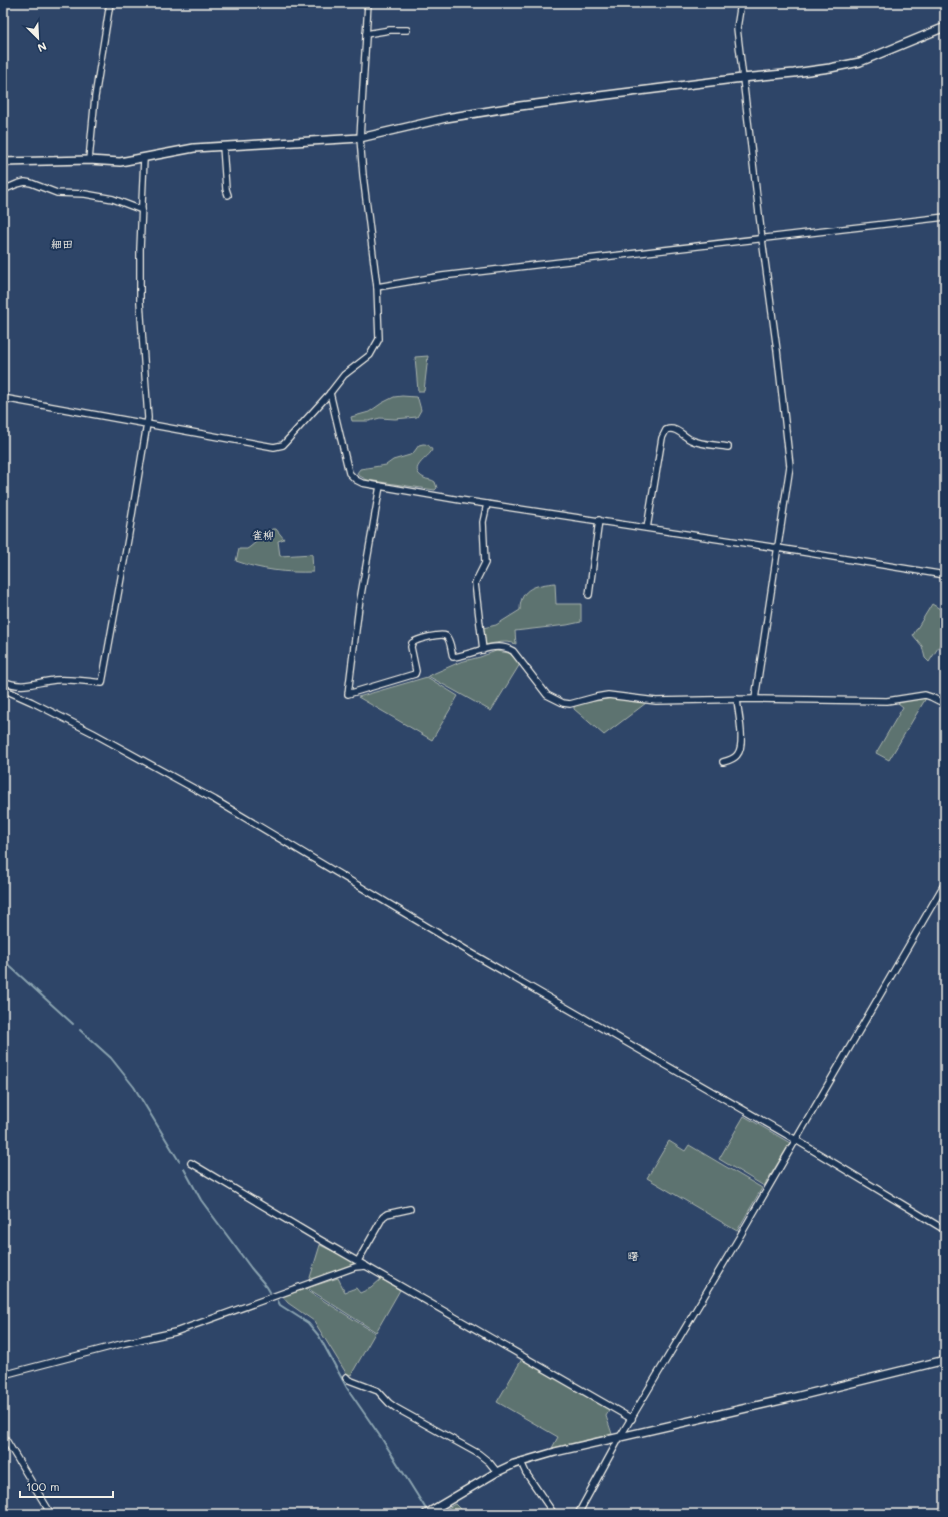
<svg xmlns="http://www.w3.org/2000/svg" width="948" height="1517" font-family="Mali,'Klee One',sans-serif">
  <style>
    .green { fill: #5d736f; stroke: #a8b2ac }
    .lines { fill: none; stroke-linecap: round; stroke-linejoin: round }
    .stream { stroke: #89a2af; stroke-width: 2 }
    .minor-casing { stroke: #f4f1e8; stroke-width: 8 }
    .tertiary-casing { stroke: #f4f1e8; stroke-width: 10 }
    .minor { stroke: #1d3557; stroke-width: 5.5 }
    .tertiary { stroke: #1d3557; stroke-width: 7 }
    .labels { text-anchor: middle; stroke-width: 4; stroke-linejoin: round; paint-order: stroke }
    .neighbourhood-label { font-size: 11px; font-weight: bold; fill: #f4f1e8; stroke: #1d3557 }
  </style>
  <rect width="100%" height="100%" fill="#2e4568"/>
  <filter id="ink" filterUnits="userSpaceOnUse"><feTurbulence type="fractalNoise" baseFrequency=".025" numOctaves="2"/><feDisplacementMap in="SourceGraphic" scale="8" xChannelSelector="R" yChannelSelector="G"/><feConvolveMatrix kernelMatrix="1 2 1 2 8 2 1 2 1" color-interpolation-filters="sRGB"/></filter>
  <g filter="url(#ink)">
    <g class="green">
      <path d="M428 356 424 391H418L415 357Z"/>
      <path d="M402 396 416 397 418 399 421 410 417 417 395 419 380 418 369 421H352L351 417 369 412 382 403 394 397Z"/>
      <path d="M423 444C428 444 430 446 432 450 429 458 406 468 424 478 427 480 432 479 435 482L437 488 435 490 367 480 358 475 357 473 360 469 386 465 393 460 410 455 414 452 419 445Z"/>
      <path d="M272 529H276L284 539 278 541 280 556 312 554 313 572C287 573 261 570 236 561L239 549H247L250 547Z"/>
      <path d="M555 583 556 604H581V622L567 625 515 631 516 644C505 640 496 643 485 645L483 628 496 625 520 610C520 587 537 585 555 583Z"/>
      <path d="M932 604 945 612V637L929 662 925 658 922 646 913 635Z"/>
      <path d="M496 651 509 653 520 664 491 711 428 676 460 662 480 657Z"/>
      <path d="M427 677 458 696 432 740 358 697Z"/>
      <path d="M613 698 646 703 604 735 574 709V707L578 704Z"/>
      <path d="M919 698H926L889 760 876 753 903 707 898 703Z"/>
      <path d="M744 1116 790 1143 764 1186 719 1159Z"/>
      <path d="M669 1141 685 1151 689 1145 762 1188 737 1231 647 1178Z"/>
      <path d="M320 1245 353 1261 354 1264 352 1266 309 1281Z"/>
      <path d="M338 1278 345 1292 356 1288 360 1293 371 1288 381 1279 400 1290 376 1332 307 1288Z"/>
      <path d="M305 1289 375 1333 351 1375 346 1373 343 1368 314 1321 288 1303 282 1296Z"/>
      <path d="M522 1359 610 1409 606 1416 612 1434 552 1448 558 1437 497 1402Z"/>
      <path d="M455 1504 460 1509 468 1514H437Z"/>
    </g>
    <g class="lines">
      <g class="stream">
        <path d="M3 960 73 1024"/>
        <path d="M80 1030 111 1058 134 1087 179 1161"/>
        <path d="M184 1169 201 1200 251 1268 267 1287 270 1292"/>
        <path d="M278 1301 280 1305 308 1323 319 1336 347 1388 382 1439 426 1509"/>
      </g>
      <defs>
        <g id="minor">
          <path d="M741 3 737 28 762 239 777 350 790 466 755 699"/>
          <path d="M366 34 390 30H407"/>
          <path d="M223 146 226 189 228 195"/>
          <path d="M89 160 95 97 110 3"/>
          <path d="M3 190 17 184 25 182 31 183 57 193 85 194 113 199 142 210"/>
          <path d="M377 287 442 276 945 217"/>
          <path d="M330 393 349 473 356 480 362 483 460 500 778 548 945 575"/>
          <path d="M3 398 274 447 283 445 330 393 344 375 370 355 379 339 377 287 363 175 360 138 368 3"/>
          <path d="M380 486 359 606 348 694 415 674 416 671 411 647 412 643C417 639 441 633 446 636 451 640 451 652 453 657 473 655 495 640 513 651L547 695 563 703 570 704 596 697 608 695 656 701 755 699 887 701 925 695 931 697 945 704"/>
          <path d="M647 528 662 438 666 430C676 426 683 436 691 440 702 445 717 445 728 447"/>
          <path d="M589 595 599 520"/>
          <path d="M483 650 475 583 485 563 483 522 487 504"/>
          <path d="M3 681C23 690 35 682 55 680 70 679 86 681 102 683L128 539 148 418 140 302V249L144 158"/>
          <path d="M3 689 32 702 93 733 215 800 473 954 796 1140 945 1230"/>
          <path d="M723 762C727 761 734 759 737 755 746 745 738 713 737 699"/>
          <path d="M191 1163 317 1238 632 1419"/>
          <path d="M358 1261 383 1217 387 1214 410 1209"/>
          <path d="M3 1375 125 1343 175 1332 355 1267 366 1266"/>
          <path d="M346 1377 349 1380 378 1391 389 1403 396 1408 479 1454 489 1462 497 1472"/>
          <path d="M3 1435 51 1514"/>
          <path d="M521 1462 526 1473 554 1514"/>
          <path d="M578 1514 620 1437 740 1236 945 883"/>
        </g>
        <g id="tertiary">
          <path d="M3 162 89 160 120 162 194 148 360 138 446 118 520 106 742 78 794 73 830 68 860 62 945 27"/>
          <path d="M426 1514 497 1472 514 1464 555 1452 799 1396 945 1360"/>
        </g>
      </defs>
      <use href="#minor" class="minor-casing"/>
      <use href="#tertiary" class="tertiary-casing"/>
      <use href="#minor" class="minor"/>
      <use href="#tertiary" class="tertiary"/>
    </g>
  </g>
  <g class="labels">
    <g class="neighbourhood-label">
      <text x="62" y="248">細田</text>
      <text x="263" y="539">雀柳</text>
      <text x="633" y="1260">曙</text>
    </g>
  </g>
  <rect width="948" height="1517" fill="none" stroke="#1d3557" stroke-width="16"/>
  <rect x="8" y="8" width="932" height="1501" fill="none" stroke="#f4f1e8" stroke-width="1.5" filter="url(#ink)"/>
  <g transform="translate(38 38) rotate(156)" stroke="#1d3557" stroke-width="3" paint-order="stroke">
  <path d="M0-3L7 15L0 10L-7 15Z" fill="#f4f1e8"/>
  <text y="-6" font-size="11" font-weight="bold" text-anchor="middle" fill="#f4f1e8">N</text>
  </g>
  <path d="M20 1491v6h93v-6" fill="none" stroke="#f4f1e8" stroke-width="2"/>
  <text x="26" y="1491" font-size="12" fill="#f4f1e8" stroke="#1d3557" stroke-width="3" paint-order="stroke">100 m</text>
</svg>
